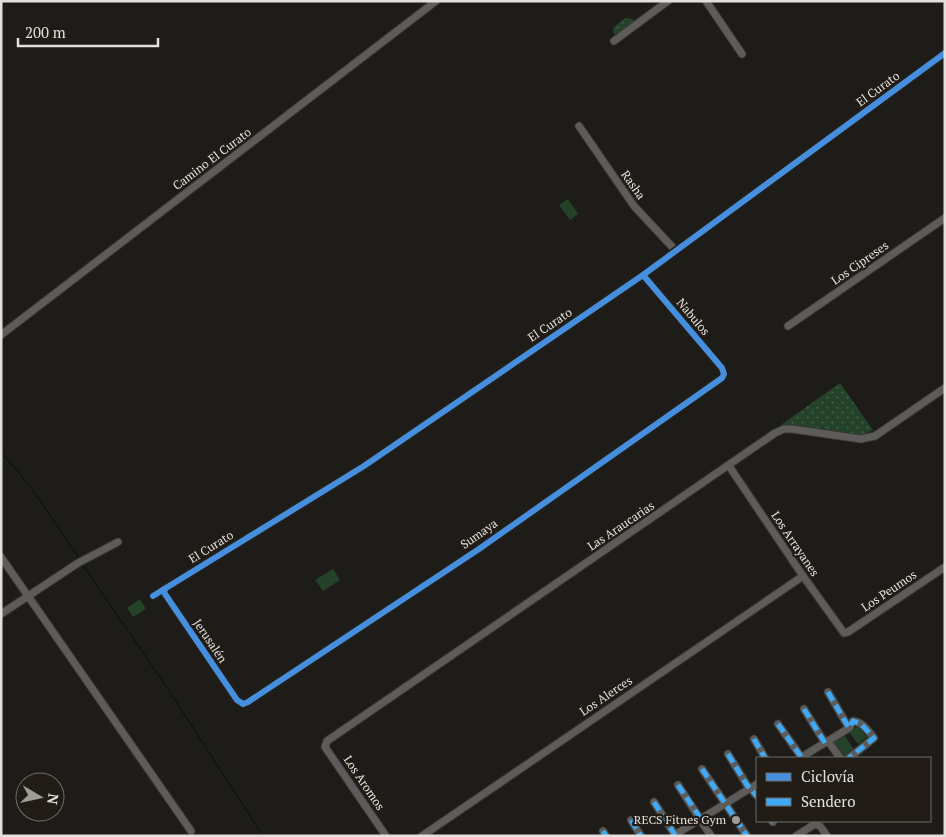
<svg xmlns="http://www.w3.org/2000/svg" width="946" height="837" font-family="'PT Serif',serif">
  <style>
    .grass { fill: url(#grass-dots) }
    .park { fill: url(#park-tufts) }
    .garden { fill: #234229 }
    .lines { fill: none; stroke-linecap: round; stroke-linejoin: round }
    .stream { stroke: #030e1f; stroke-width: 1 }
    .minor-casing { stroke: #383533; stroke-width: 9 }
    .minor { stroke: #5e5c5a; stroke-width: 7 }
    .quiet { stroke: #3fa9f5; stroke-width: 5; stroke-dasharray: 10 5; stroke-linecap: butt }
    .cycleway-casing { stroke: #211c16; stroke-width: 9 }
    .cycleway { stroke: #468fdf; stroke-width: 6 }
    .poi-dot { fill: #9e9b98; stroke: #211c16; stroke-width: 2 }
    .labels { text-anchor: middle; stroke-width: 4.5; stroke-linejoin: round; paint-order: stroke }
    .street-label { font-size: 12px; fill: #e3e0dc; stroke: #211c16 }
    .poi-label { font-size: 12px; fill: #e3e0dc; stroke: #211c16; text-anchor: end }
  </style>
  <defs>
    <pattern id="grass-dots" width="8" height="8" patternUnits="userSpaceOnUse" patternTransform="scale(1.25)"><rect width="8" height="8" fill="#234229"/><path d="M2 2h.1M6 6h.1" fill="none" stroke="#435d47" stroke-width="1.8" stroke-linecap="round"/></pattern>
    <pattern id="park-tufts" width="24" height="20" patternUnits="userSpaceOnUse" patternTransform="scale(1.25)"><rect width="24" height="20" fill="#234229"/><path d="M3 7l-1-3M5 7V3M7 7l1-3M15 17l-1-3M17 17v-4M19 17l1-3" fill="none" stroke="#435d47"/></pattern>
  </defs>
  <rect width="100%" height="100%" fill="#1e1c19"/>
  <g class="grass">
    <path d="M625 18 632 19 635 22 616 36 613 32 614 27Z"/>
    <path d="M840 383 873 430 863 435 781 425Z"/>
  </g>
  <path class="park" d="M843 733 856 753 847 758H842L831 741Z"/>
  <g class="garden">
    <path d="M568 199 578 214 570 220 559 205Z"/>
    <path d="M333 569 340 580 323 591 315 580Z"/>
    <path d="M140 599 146 609 133 617 127 608Z"/>
    <path d="M858 725 867 737 858 744 849 732Z"/>
  </g>
  <g class="lines">
    <g class="stream">
      <path d="M1 452 32 489 79 558"/>
      <path d="M82 564 168 689 263 836"/>
    </g>
    <defs>
      <g id="minor">
        <path d="M706 1 742 54"/>
        <path d="M614 41 668 1"/>
        <path d="M579 126 634 206 676 251"/>
        <path d="M788 326 945 218"/>
        <path d="M1 335 436 1"/>
        <path d="M729 466 803 576 844 633 848 632 945 567"/>
        <path d="M1 557 191 831"/>
        <path d="M164 589 165 594 237 700 243 704 248 702 479 549 722 378 724 374 722 368 643 275"/>
        <path d="M153 596 364 466 643 275 945 53"/>
        <path d="M1 614 78 563 118 542"/>
        <path d="M828 692 849 728"/>
        <path d="M804 709 825 743"/>
        <path d="M778 724 802 758"/>
        <path d="M754 739 765 758"/>
        <path d="M828 741 840 758"/>
        <path d="M728 754 747 785 757 796"/>
        <path d="M800 758 849 728 853 721C863 722 868 731 874 738L849 758"/>
        <path d="M702 769 747 836"/>
        <path d="M678 785 711 836"/>
        <path d="M654 802 675 835"/>
        <path d="M631 820 641 836"/>
        <path d="M772 821 773 822"/>
        <path d="M603 831 606 836"/>
        <path d="M386 836 325 747 327 741 775 433 784 429H792L861 439 875 436 945 388"/>
        <path d="M422 836 803 576"/>
        <path d="M673 836 757 784"/>
        <path d="M796 836 815 824 820 826 827 836"/>
      </g>
    </defs>
    <use href="#minor" class="minor-casing"/>
    <use href="#minor" class="minor"/>
    <g class="quiet">
      <path d="M828 692 849 728 853 721 861 724 874 738 849 758"/>
      <path d="M804 709 825 743"/>
      <path d="M778 724 802 758"/>
      <path d="M754 739 765 758"/>
      <path d="M728 754 747 785 757 796"/>
      <path d="M702 769 747 836"/>
      <path d="M678 785 701 819"/>
      <path d="M654 802 675 835"/>
      <path d="M631 820 641 836"/>
      <path d="M772 821 773 822"/>
      <path d="M603 831 606 836"/>
    </g>
    <defs>
      <g id="cycleway">
        <path d="M164 589 165 594 237 700 243 704 248 702 479 549 722 378 724 374 722 368 643 275"/>
        <path d="M153 596 364 466 643 275 945 53"/>
      </g>
    </defs>
    <use href="#cycleway" class="cycleway-casing"/>
    <use href="#cycleway" class="cycleway"/>
  </g>
  <circle class="poi-dot" cx="736" cy="820" r="5"/>
  <g class="labels">
    <g class="street-label">
      <text transform="translate(878 89) rotate(-36)" y="4">El Curato</text>
      <text transform="translate(212 159) rotate(-37)" y="4">Camino El Curato</text>
      <text transform="translate(633 185) rotate(55)" y="4">Rasha</text>
      <text transform="translate(860 263) rotate(-35)" y="4">Los Cipreses</text>
      <text transform="translate(693 317) rotate(50)" y="4">Nabulos</text>
      <text transform="translate(550 325) rotate(-34)" y="4">El Curato</text>
      <text transform="translate(621 526) rotate(-34)" y="4">Las Araucarias</text>
      <text transform="translate(479 534) rotate(-35)" y="4">Sumaya</text>
      <text transform="translate(795 544) rotate(56)" y="4">Los Arrayanes</text>
      <text transform="translate(211 547) rotate(-32)" y="4">El Curato</text>
      <text transform="translate(889 591) rotate(-34)" y="4">Los Peumos</text>
      <text transform="translate(210 641) rotate(56)" y="4">Jerusalén</text>
      <text transform="translate(606 696) rotate(-34)" y="4">Los Alerces</text>
      <text transform="translate(364 783) rotate(56)" y="4">Los Aromos</text>
    </g>
    <g class="poi-label">
      <text x="726" y="824">RECS Fitnes Gym</text>
    </g>
  </g>
  <rect width="946" height="837" fill="none" stroke="#e3e0dc" stroke-width="5"/>
  <rect x="756" y="757" width="175" height="65" fill="#211c16" stroke="#6f6a65"/>
  <rect x="766" y="773" width="25" height="8" fill="#468fdf" stroke="#6f6a65"/>
  <text x="801" y="782" font-size="15" fill="#e3e0dc">Ciclovía</text>
  <rect x="766" y="798" width="25" height="8" fill="#3fa9f5" stroke="#6f6a65"/>
  <text x="801" y="807" font-size="15" fill="#e3e0dc">Sendero</text>
  <g transform="translate(40 797) rotate(99)"><circle r="24" fill="#211c16" stroke="#6f6a65"/>
  <path d="M0-4L9 19L0 12L-9 19Z" fill="#9e9b98"/>
  <text y="-8" font-size="14" font-weight="bold" text-anchor="middle" fill="#e3e0dc">N</text>
  </g>
  <path d="M18 38v8h140v-8" fill="none" stroke="#e3e0dc" stroke-width="2.5"/>
  <text x="25" y="38" font-size="15" fill="#e3e0dc" stroke="#211c16" stroke-width="4" paint-order="stroke">200 m</text>
</svg>
